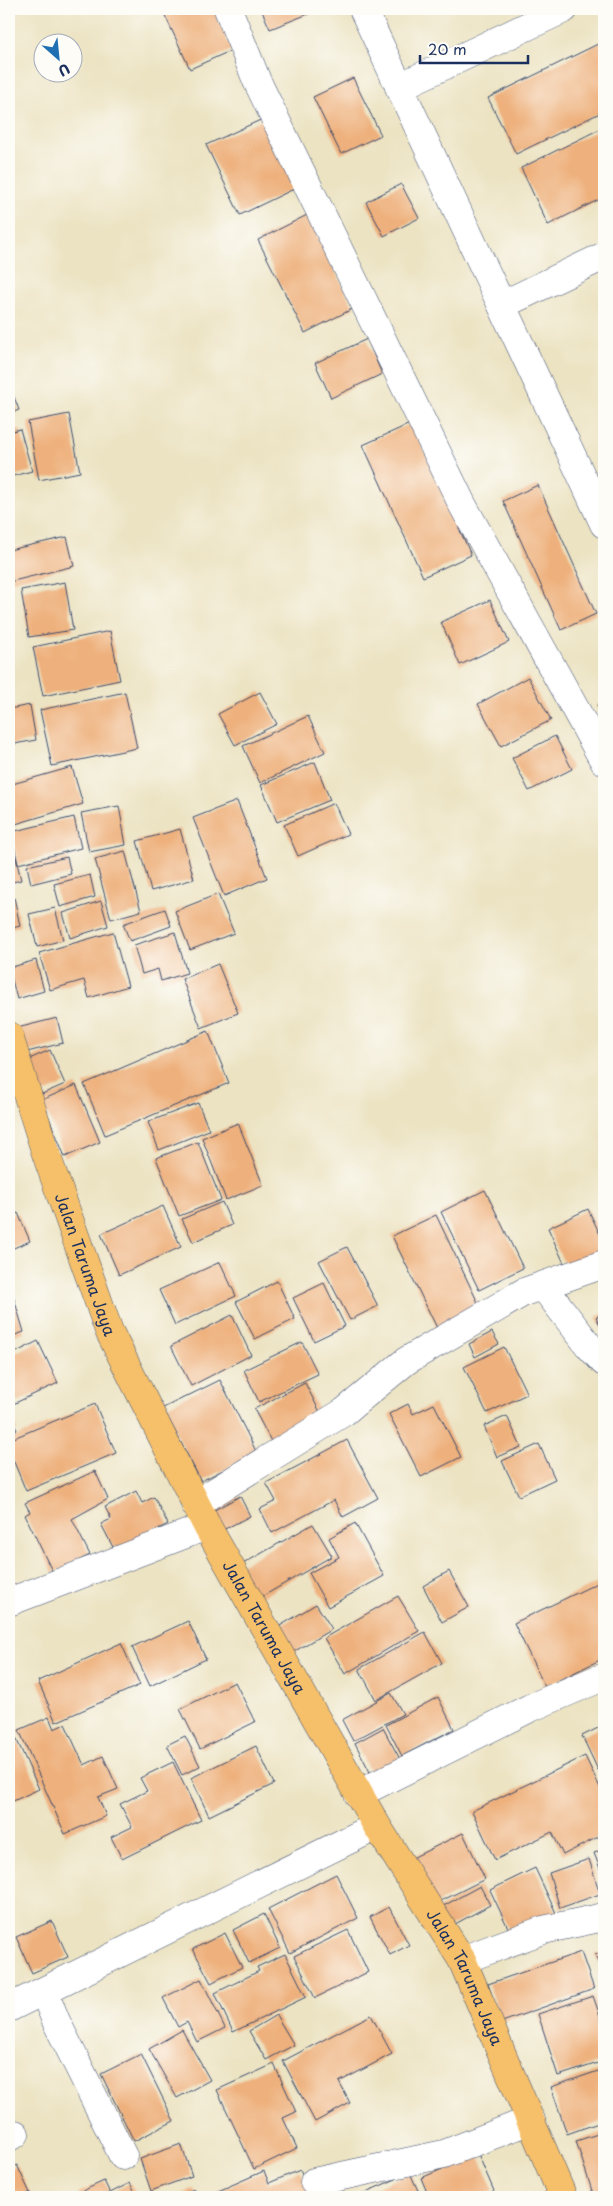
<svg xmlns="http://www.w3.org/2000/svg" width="613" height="2206" font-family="'Playpen Sans',sans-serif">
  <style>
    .building { fill: #eeb07c }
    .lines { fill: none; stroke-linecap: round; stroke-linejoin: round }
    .minor-casing { stroke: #3a4a6d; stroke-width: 29 }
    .major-casing { stroke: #3a4a6d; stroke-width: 29 }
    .minor { stroke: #fff; stroke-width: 28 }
    .major { stroke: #f6c06b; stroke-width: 28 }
    .labels { text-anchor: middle; stroke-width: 5; stroke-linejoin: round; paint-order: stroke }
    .street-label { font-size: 16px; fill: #1b2f5e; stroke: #fdfcf7 }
  </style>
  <rect width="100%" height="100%" fill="#fdfcf7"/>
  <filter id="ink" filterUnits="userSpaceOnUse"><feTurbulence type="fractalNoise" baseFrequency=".02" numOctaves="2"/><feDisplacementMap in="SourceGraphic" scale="10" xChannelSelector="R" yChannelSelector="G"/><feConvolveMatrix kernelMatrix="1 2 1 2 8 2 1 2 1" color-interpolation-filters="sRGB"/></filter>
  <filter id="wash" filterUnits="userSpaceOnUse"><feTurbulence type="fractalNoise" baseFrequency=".0096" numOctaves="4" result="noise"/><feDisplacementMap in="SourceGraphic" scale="20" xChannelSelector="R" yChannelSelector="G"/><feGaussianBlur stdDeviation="1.12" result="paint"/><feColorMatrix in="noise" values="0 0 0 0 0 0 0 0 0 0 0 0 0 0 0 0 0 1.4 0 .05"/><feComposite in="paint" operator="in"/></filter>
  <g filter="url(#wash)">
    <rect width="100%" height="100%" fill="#ece3c2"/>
    <g id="blocks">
      <g class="building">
        <path d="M162 9H213L232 50 190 69Z"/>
        <path d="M261 9H315L316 11 270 29Z"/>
        <path d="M604 41V111L516 154 488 98Z"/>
        <path d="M353 78 381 135 341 154 313 97Z"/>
        <path d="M267 117 300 186 240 215 206 145Z"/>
        <path d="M604 127V197L548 225 521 168Z"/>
        <path d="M401 184 419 218 384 236 366 202Z"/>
        <path d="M307 215 354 308 305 333 258 240Z"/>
        <path d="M367 339 382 374 331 398 315 363Z"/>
        <path d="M9 384 19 410 9 414Z"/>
        <path d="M69 414 80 472 39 480 28 422Z"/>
        <path d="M412 423 471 555 423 577 363 445Z"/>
        <path d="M20 429 32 471 9 477V432Z"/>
        <path d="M538 485 596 614 561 630 503 501Z"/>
        <path d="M67 537 74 566 9 582V550Z"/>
        <path d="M65 582 73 630 29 637 21 590Z"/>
        <path d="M490 600 509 642 460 665 441 622Z"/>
        <path d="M110 631 120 680 43 696 33 647Z"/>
        <path d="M528 677 551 720 501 746 478 704Z"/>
        <path d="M125 692 137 748 52 766 40 710Z"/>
        <path d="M260 692 277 724 235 745 218 714Z"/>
        <path d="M604 702V721L597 705Z"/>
        <path d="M30 705 36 740 9 745V709Z"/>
        <path d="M308 716 325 752 260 783 243 746Z"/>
        <path d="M555 736 572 769 529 791 512 758Z"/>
        <path d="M315 762 330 800 277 822 261 785Z"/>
        <path d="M72 767 83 804 9 826V785Z"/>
        <path d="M237 801 267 878 224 896 193 818Z"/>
        <path d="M334 803 348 834 298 856 284 825Z"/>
        <path d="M119 806 126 845 89 852 81 813Z"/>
        <path d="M74 817 81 848 18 864 11 832Z"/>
        <path d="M180 829 194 879 151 891 137 841Z"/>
        <path d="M125 851 141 911 111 919 95 859Z"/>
        <path d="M67 857 71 874 31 884 27 866Z"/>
        <path d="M16 858 21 880 9 883V860Z"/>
        <path d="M90 875 95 897 60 907 54 884Z"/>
        <path d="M218 894 234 933 190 950 175 911Z"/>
        <path d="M14 897 20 926 9 929V898Z"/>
        <path d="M101 901 108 926 70 938 63 913Z"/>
        <path d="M55 908 63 940 37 947 29 914Z"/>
        <path d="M165 909 171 926 130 941 123 924Z"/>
        <path d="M113 932 128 986 89 998 84 980 50 990 39 953Z"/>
        <path d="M175 932 187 973 161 981 158 969 142 974 134 945Z"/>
        <path d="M36 960 44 991 17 999 9 968Z"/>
        <path d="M218 964 238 1013 201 1028 182 979Z"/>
        <path d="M57 1018 63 1043 23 1053 17 1028Z"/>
        <path d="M208 1031 229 1083 105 1135 84 1084Z"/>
        <path d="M50 1050 65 1084 42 1094 27 1060Z"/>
        <path d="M76 1085 100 1142 65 1157 42 1100Z"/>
        <path d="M198 1103 209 1130 159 1150 148 1122Z"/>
        <path d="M238 1123 263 1185 226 1200 202 1138Z"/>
        <path d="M198 1142 221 1200 179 1216 156 1158Z"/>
        <path d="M485 1190 523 1268 479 1290 441 1212Z"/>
        <path d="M222 1202 232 1225 193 1242 182 1219Z"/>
        <path d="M163 1206 181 1247 119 1275 101 1234Z"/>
        <path d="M588 1209 604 1243V1255L568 1272 548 1228Z"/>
        <path d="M18 1213 30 1241 9 1250V1216Z"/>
        <path d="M436 1215 481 1309 438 1330 392 1236Z"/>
        <path d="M347 1247 378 1306 350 1320 319 1261Z"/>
        <path d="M220 1262 236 1296 175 1325 159 1290Z"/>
        <path d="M277 1281 295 1319 255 1339 236 1302Z"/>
        <path d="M9 1282 24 1332 9 1337Z"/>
        <path d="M324 1283 345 1326 314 1341 293 1298Z"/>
        <path d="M604 1313V1333L596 1317Z"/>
        <path d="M232 1315 251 1355 191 1386 171 1346Z"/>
        <path d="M492 1332 499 1344 475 1357 469 1344Z"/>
        <path d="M38 1341 58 1383 13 1404 9 1395V1356Z"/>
        <path d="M302 1342 318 1374 259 1402 244 1370Z"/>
        <path d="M504 1347 527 1394 487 1413 464 1367Z"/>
        <path d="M220 1380 257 1453 201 1481 163 1408Z"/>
        <path d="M305 1383 323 1418 273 1445 254 1409Z"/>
        <path d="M95 1404 116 1453 26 1491 9 1450V1440Z"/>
        <path d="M408 1404 413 1414 434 1404 461 1457 421 1477 389 1414Z"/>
        <path d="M9 1415 17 1430 9 1434Z"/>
        <path d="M507 1416 521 1447 497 1457 484 1426Z"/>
        <path d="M347 1440 378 1498 343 1517 334 1500 272 1533 260 1509 276 1501 266 1483Z"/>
        <path d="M539 1444 555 1479 519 1496 502 1461Z"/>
        <path d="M95 1471 108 1499 72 1519 90 1555 53 1573 25 1515 30 1512 25 1503Z"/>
        <path d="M136 1491 142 1503 154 1497 168 1524 115 1551 101 1524 111 1519 105 1507Z"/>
        <path d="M240 1496 250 1516 219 1532 209 1513Z"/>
        <path d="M355 1523 384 1576 328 1607 309 1573 339 1557 329 1538Z"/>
        <path d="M313 1524 332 1556 253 1602 234 1569Z"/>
        <path d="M449 1571 469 1607 442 1622 423 1586Z"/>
        <path d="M604 1580V1658L545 1687 514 1623Z"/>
        <path d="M398 1596 419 1631 345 1674 324 1638Z"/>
        <path d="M316 1604 332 1629 290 1654 275 1629Z"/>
        <path d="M188 1621 206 1659 150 1686 132 1647Z"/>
        <path d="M425 1632 442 1663 376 1700 359 1669Z"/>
        <path d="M121 1643 140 1685 56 1722 38 1681Z"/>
        <path d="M235 1682 255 1722 200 1749 180 1709Z"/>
        <path d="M391 1693 403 1714 353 1741 342 1720Z"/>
        <path d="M438 1697 454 1729 402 1756 386 1725Z"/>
        <path d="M49 1717 54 1729 65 1724 84 1765 103 1756 118 1789 98 1797 106 1816 65 1834 19 1730Z"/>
        <path d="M604 1725V1767L598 1770 582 1736Z"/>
        <path d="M11 1727 39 1789 9 1803V1728Z"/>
        <path d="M383 1728 401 1761 372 1776 355 1743Z"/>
        <path d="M185 1736 200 1766 182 1775 167 1745Z"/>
        <path d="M256 1746 274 1784 209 1816 191 1778Z"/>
        <path d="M585 1756 604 1796V1834L563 1855 552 1832 495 1860 472 1811Z"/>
        <path d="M173 1762 201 1820 122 1859 111 1837 132 1827 120 1804 147 1791 140 1778Z"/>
        <path d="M463 1833 485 1879 431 1906 408 1860Z"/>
        <path d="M604 1849V1879L594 1853Z"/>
        <path d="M589 1859 600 1894 560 1908 549 1873Z"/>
        <path d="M535 1868 556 1913 511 1934 490 1890Z"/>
        <path d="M336 1874 358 1918 290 1953 268 1909Z"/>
        <path d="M480 1886 490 1905 446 1929 436 1910Z"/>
        <path d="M389 1907 409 1945 390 1955 370 1917Z"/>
        <path d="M264 1914 280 1948 249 1963 233 1930Z"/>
        <path d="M52 1921 68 1957 32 1973 16 1937Z"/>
        <path d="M348 1930 368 1972 315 1998 294 1956Z"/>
        <path d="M225 1933 242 1967 211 1983 193 1949Z"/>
        <path d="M604 1951V1976L595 1955Z"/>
        <path d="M581 1952 594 1989 502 2022 488 1984Z"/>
        <path d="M285 1954 306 1997 233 2032 215 1993 259 1971 257 1967Z"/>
        <path d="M201 1979 225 2028 197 2042 187 2022 178 2027 163 1998Z"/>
        <path d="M593 1996 604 2027V2061L558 2076 538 2014Z"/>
        <path d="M276 2015 294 2045 266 2060 249 2031Z"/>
        <path d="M371 2015 392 2054 339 2082 350 2103 315 2122 283 2061Z"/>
        <path d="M182 2030 210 2080 177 2098 149 2049Z"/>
        <path d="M141 2054 174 2121 134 2141 101 2074Z"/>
        <path d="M274 2064 296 2112 283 2118 297 2148 254 2169 217 2090Z"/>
        <path d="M604 2069V2121L567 2134 551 2087Z"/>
        <path d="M604 2132V2197H594L576 2141Z"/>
        <path d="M181 2144 192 2176 151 2191 140 2159Z"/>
        <path d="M478 2154 494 2191 480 2197H429L421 2178Z"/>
        <path d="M17 2165 30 2193 20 2197H9V2169Z"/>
        <path d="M300 2170 312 2197H210L209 2195 264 2171 269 2183Z"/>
        <path d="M410 2173 421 2197H354Z"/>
        <path d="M104 2181 110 2193 130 2183 137 2197H80L78 2193Z"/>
        <path d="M194 2189 197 2197H175Z"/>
      </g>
    </g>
  </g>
  <g filter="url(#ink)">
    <use href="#blocks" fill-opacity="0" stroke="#3a4a6d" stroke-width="1"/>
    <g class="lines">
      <defs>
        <g id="minor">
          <path d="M228 9 257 81 462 504 604 761"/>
          <path d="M363 9 604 524"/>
          <path d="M399 87 564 9"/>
          <path d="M502 305 604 256"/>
          <path d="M543 1286 589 1346 604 1362"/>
          <path d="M195 1504 344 1412 406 1361 524 1292 604 1264"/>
          <path d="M9 1602 207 1526"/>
          <path d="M358 1794 530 1708 598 1679"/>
          <path d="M462 1960 543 1930 604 1917"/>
          <path d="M44 1991 56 2021 123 2156"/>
          <path d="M9 2008 377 1826"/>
          <path d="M9 2137 15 2134"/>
          <path d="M314 2182 444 2154 531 2120"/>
        </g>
        <g id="major">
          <path id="s1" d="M9 1036 46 1154 109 1331 207 1526 377 1826 462 1960 563 2197"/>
        </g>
      </defs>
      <use href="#minor" class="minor-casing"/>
      <use href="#major" class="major-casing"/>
      <use href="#minor" class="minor"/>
      <use href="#major" class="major"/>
    </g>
  </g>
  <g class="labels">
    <g class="street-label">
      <text dy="6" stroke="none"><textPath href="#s1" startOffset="241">Jalan Taruma Jaya</textPath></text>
      <text dy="6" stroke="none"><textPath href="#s1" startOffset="646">Jalan Taruma Jaya</textPath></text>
      <text dy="6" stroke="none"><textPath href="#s1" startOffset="1050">Jalan Taruma Jaya</textPath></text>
    </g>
  </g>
  <rect width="613" height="2206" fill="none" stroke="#fdfcf7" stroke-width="30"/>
  <g transform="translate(58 58) rotate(153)"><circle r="24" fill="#fdfcf7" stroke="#a3aaba"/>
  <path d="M0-4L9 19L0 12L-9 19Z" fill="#1f6fb2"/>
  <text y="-8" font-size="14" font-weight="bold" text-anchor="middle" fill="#1b2f5e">U</text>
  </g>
  <path d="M420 55v8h108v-8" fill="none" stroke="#1b2f5e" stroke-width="2.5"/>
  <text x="428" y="55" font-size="15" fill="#1b2f5e" stroke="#fdfcf7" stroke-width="4" paint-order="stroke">20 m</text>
</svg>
